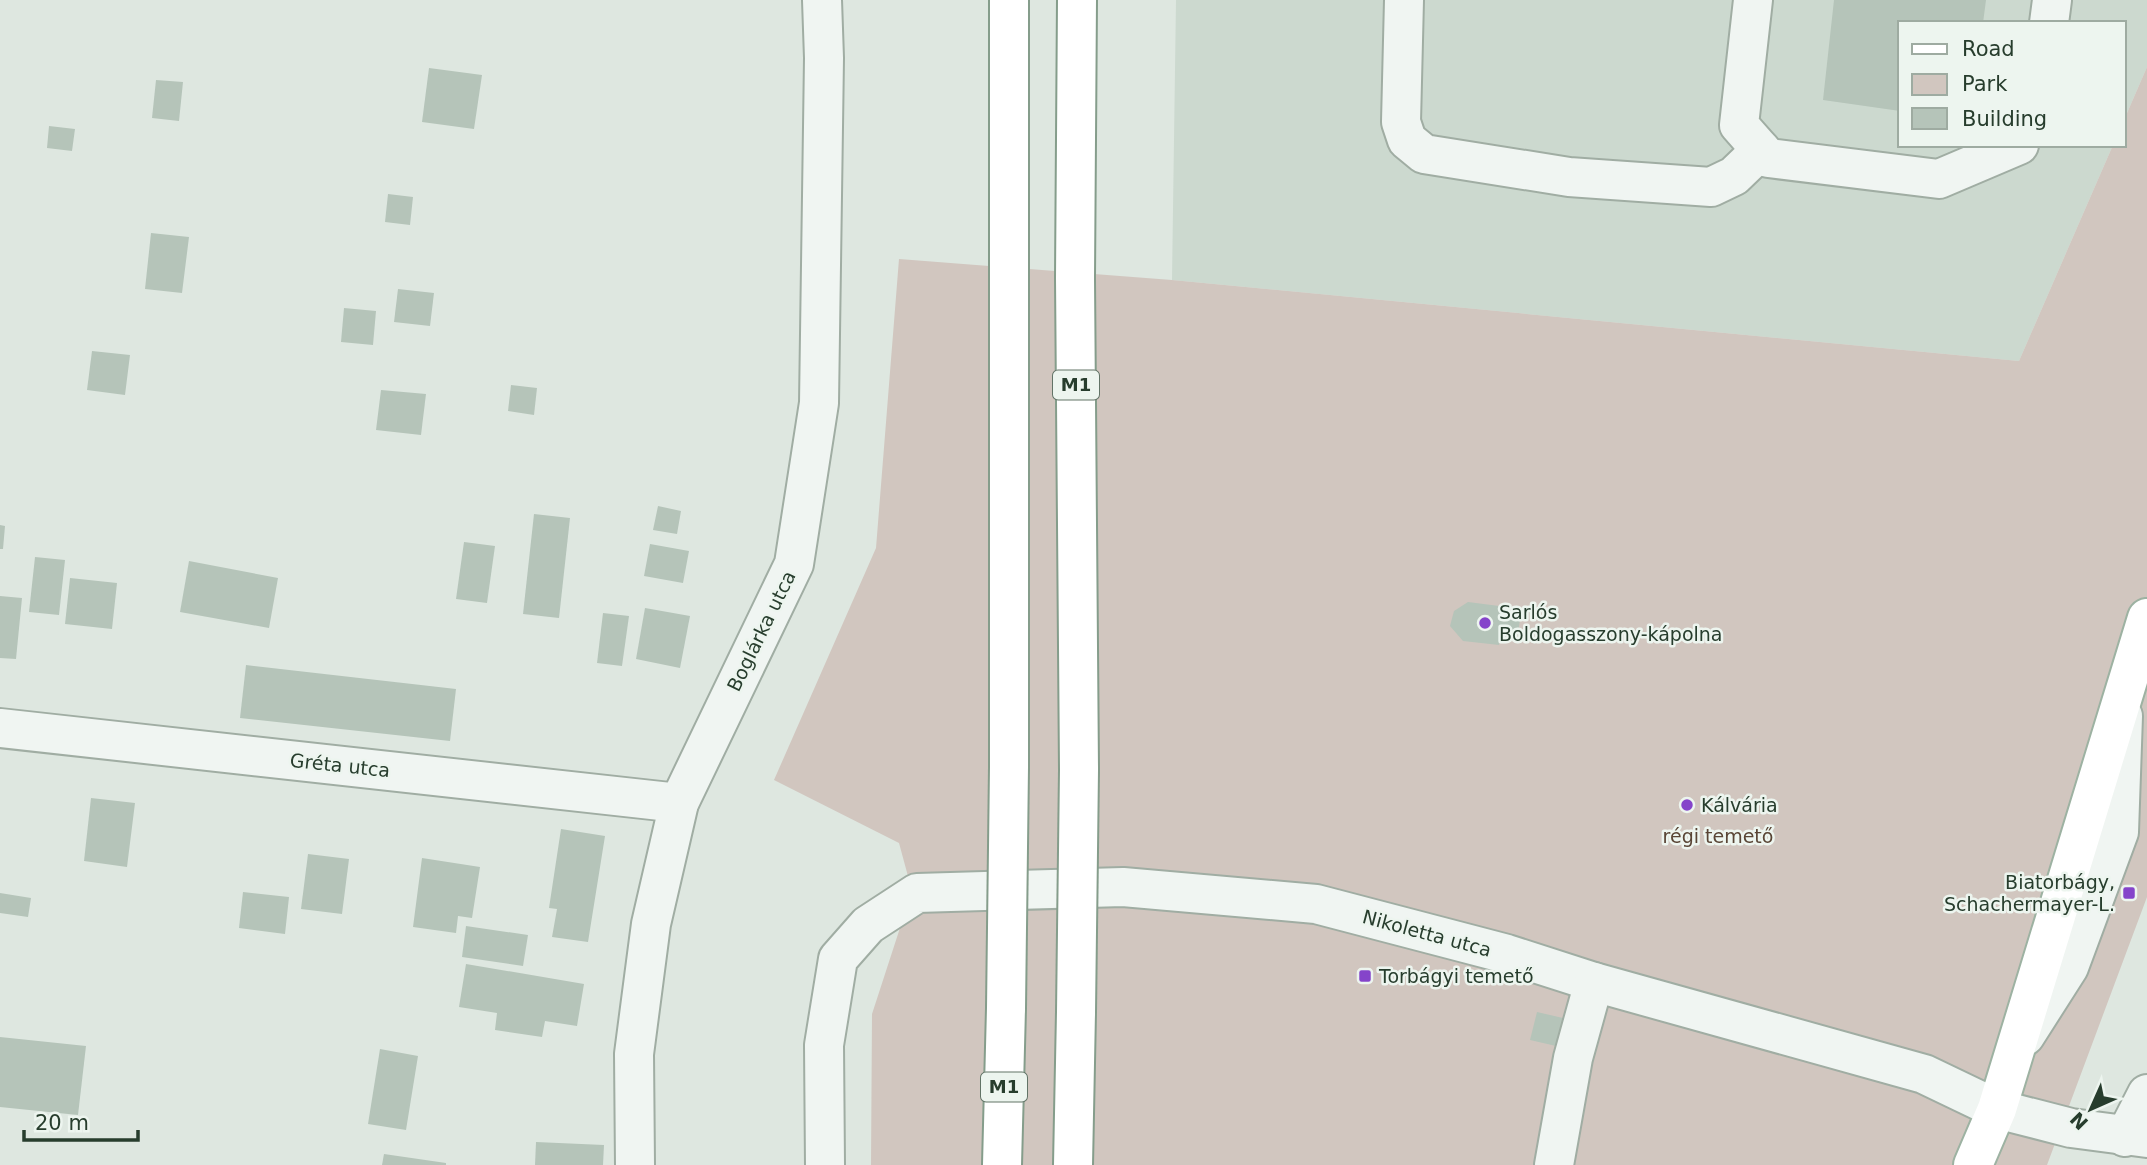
<svg xmlns="http://www.w3.org/2000/svg" width="2147" height="1165" font-family="'DejaVu Sans',sans-serif">
  <style>
    .built { fill: #ccd9cf }
    .green { fill: #d1c6bf }
    .building { fill: #b5c4b9 }
    .lines { fill: none; stroke-linecap: round; stroke-linejoin: round }
    .minor-casing { stroke: #a0ada3; stroke-width: 42 }
    .major-casing { stroke: #9db2a2; stroke-width: 42 }
    .highway-casing { stroke: #859d8b; stroke-width: 42 }
    .minor { stroke: #f0f5f2; stroke-width: 38 }
    .major { stroke: #fff; stroke-width: 38 }
    .highway { stroke: #fff; stroke-width: 38 }
    .highway-bridge-casing { stroke: #859d8b; stroke-width: 42; stroke-linecap: butt }
    .highway-bridge { stroke: #fff; stroke-width: 38 }
    .poi-dot { fill: #8544ca; stroke: #edf5ef; stroke-width: 2.5 }
    .labels { text-anchor: middle; stroke-width: 5; stroke-linejoin: round; paint-order: stroke }
    .shield { fill: #edf5ef; stroke: #627467; stroke-width: 2 }
    .shield-label { font-size: 18px; font-weight: bold; fill: #273d2d }
    .poi-label { font-size: 19px; fill: #273d2d; stroke: #edf5ef; text-anchor: start }
    .street-label { font-size: 19px; fill: #273d2d; stroke: #edf5ef }
    .park-label { font-size: 19px; fill: #594535; stroke: #edf5ef }
  </style>
  <rect width="100%" height="100%" fill="#dee7e0"/>
  <path class="built" d="M1176 0H2147V67L2124 120V23H1900V145H2113L2019 361 1172 280Z"/>
  <path class="green" d="M2147 67V897L2047 1165H871L872 1014 912 891 899 843 774 780 876 548 899 259 1172 280 2019 361 2113 145H2124V120Z"/>
  <g class="building">
    <path d="M1834 0H1986L1983 23H1900V111L1823 100Z"/>
    <path d="M429 68 482 75 474 129 422 122Z"/>
    <path d="M156 80 183 82 179 121 152 118Z"/>
    <path d="M49 126 75 129 72 151 47 148Z"/>
    <path d="M388 194 413 197 410 225 385 222Z"/>
    <path d="M151 233 189 237 182 293 145 289Z"/>
    <path d="M398 289 434 293 430 326 394 322Z"/>
    <path d="M344 308 376 311 373 345 341 342Z"/>
    <path d="M92 351 130 355 125 395 87 390Z"/>
    <path d="M511 385 537 388 534 415 508 411Z"/>
    <path d="M381 390 426 394 421 435 376 430Z"/>
    <path d="M658 506 681 511 677 534 653 530Z"/>
    <path d="M534 514 570 518 559 618 523 614Z"/>
    <path d="M0 525 5 526 3 549H0Z"/>
    <path d="M464 542 495 546 487 603 456 599Z"/>
    <path d="M650 544 689 551 683 583 644 576Z"/>
    <path d="M35 557 65 560 59 615 29 612Z"/>
    <path d="M189 561 278 578 269 628 180 612Z"/>
    <path d="M70 578 117 583 112 629 65 624Z"/>
    <path d="M0 596 22 598 16 659 0 658Z"/>
    <path d="M1468 602 1507 607 1504 617 1520 620 1517 638 1501 636 1499 645 1463 641 1450 626 1454 611Z"/>
    <path d="M645 608 690 616 680 668 636 659Z"/>
    <path d="M603 613 629 616 622 666 597 663Z"/>
    <path d="M246 665 456 689 450 741 240 718Z"/>
    <path d="M91 798 135 803 127 867 84 861Z"/>
    <path d="M561 829 605 836 588 942 552 937 557 909 549 908Z"/>
    <path d="M308 854 349 859 342 914 301 909Z"/>
    <path d="M422 858 480 867 472 918 458 916 456 933 413 927Z"/>
    <path d="M243 892 289 897 285 934 239 928Z"/>
    <path d="M0 893 31 898 28 917 0 913Z"/>
    <path d="M466 926 528 935 523 966 462 957Z"/>
    <path d="M466 964 584 984 577 1026 545 1021 542 1037 495 1030 497 1013 459 1007Z"/>
    <path d="M1537 1012 1563 1018 1556 1046 1530 1040Z"/>
    <path d="M0 1037 86 1046 78 1115 0 1107Z"/>
    <path d="M380 1049 418 1056 406 1130 368 1124Z"/>
    <path d="M536 1142 604 1145 603 1165H535Z"/>
    <path d="M384 1154 446 1163V1165H382Z"/>
  </g>
  <g class="lines">
    <defs>
      <g id="minor">
        <path d="M1404 0 1401 122 1407 140 1424 154 1569 177 1711 187 1734 176 1761 150"/>
        <path d="M1753 0 1739 125 1768 158 1939 179 2019 145"/>
        <path d="M2049 23 2052 0"/>
        <path d="M0 728 679 803"/>
        <path d="M2025 1036 2069 967 2119 832 2123 716"/>
        <path d="M2125 1137 2147 1094"/>
        <path d="M635 1165 634 1054 651 924 679 803 794 564 819 403 824 58 822 0"/>
        <path d="M825 1165 824 1045 838 959 868 925 917 893 1123 887 1316 904 1507 954 1594 982 1924 1074 1997 1109 2071 1128 2147 1138"/>
        <path d="M1554 1165 1573 1058 1594 982"/>
      </g>
      <path id="major" d="M1973 1165 1997 1109 2147 618"/>
      <g id="highway">
        <path d="M1009 0V767"/>
        <path d="M1077 0 1075 278 1079 770"/>
        <path d="M1002 1165 1006 1008"/>
        <path d="M1073 1165 1076 1012"/>
      </g>
    </defs>
    <use href="#minor" class="minor-casing"/>
    <use href="#major" class="major-casing"/>
    <use href="#highway" class="highway-casing"/>
    <use href="#minor" class="minor"/>
    <use href="#major" class="major"/>
    <use href="#highway" class="highway"/>
    <defs>
      <g id="highway-bridge">
        <path d="M1006 1008 1009 767"/>
        <path d="M1076 1012 1079 770"/>
      </g>
    </defs>
    <use href="#highway-bridge" class="highway-bridge-casing"/>
    <use href="#highway-bridge" class="highway-bridge"/>
  </g>
  <g class="poi-dot">
    <circle cx="1485" cy="623" r="7"/>
    <circle cx="1687" cy="805" r="7"/>
    <rect x="2122" y="886" width="14" height="14" rx="3.5"/>
    <rect x="1358" y="969" width="14" height="14" rx="3.5"/>
  </g>
  <g class="labels">
    <g class="shield">
      <rect x="1053" y="370.5" width="46" height="29" rx="5"/>
      <rect x="981" y="1072.5" width="46" height="29" rx="5"/>
    </g>
    <g class="shield-label">
      <text x="1076" y="391">M1</text>
      <text x="1004" y="1093">M1</text>
    </g>
    <g class="poi-label">
      <text x="1499" y="619">Sarlós<tspan x="1499" dy="22">Boldogasszony-kápolna</tspan></text>
      <text x="1701" y="812">Kálvária</text>
      <text x="2115" y="889" text-anchor="end">Biatorbágy,<tspan x="2115" dy="22">Schachermayer-L.</tspan></text>
      <text x="1379" y="983">Torbágyi temető</text>
    </g>
    <g class="street-label">
      <text transform="translate(761 631) rotate(-64)" y="7">Boglárka utca</text>
      <text transform="translate(340 765) rotate(6)" y="7">Gréta utca</text>
      <text transform="translate(1427 933) rotate(15)" y="7">Nikoletta utca</text>
    </g>
    <g class="park-label">
      <text x="1718" y="843">régi temető</text>
    </g>
  </g>
  <rect x="1898" y="21" width="228" height="126" fill="#edf5ef" stroke="#9eaba1" stroke-width="2"/>
  <rect x="1912" y="44" width="35" height="10" fill="#ffffff" stroke="#9eaba1" stroke-width="2"/>
  <text x="1962" y="56" font-size="21" fill="#273d2d">Road</text>
  <rect x="1912" y="74" width="35" height="21" fill="#d1c6bf" stroke="#9eaba1" stroke-width="2"/>
  <text x="1962" y="91" font-size="21" fill="#273d2d">Park</text>
  <rect x="1912" y="108" width="35" height="21" fill="#b5c4b9" stroke="#9eaba1" stroke-width="2"/>
  <text x="1962" y="126" font-size="21" fill="#273d2d">Building</text>
  <g transform="translate(2091 1109) rotate(225)" stroke="#edf5ef" stroke-width="5" paint-order="stroke">
  <path d="M0-5L12 26L0 18L-12 26Z" fill="#273d2d"/>
  <text y="-10" font-size="19" font-weight="bold" text-anchor="middle" fill="#273d2d">N</text>
  </g>
  <path d="M24 1130v10h114v-10" fill="none" stroke="#273d2d" stroke-width="3.5"/>
  <text x="35" y="1130" font-size="21" fill="#273d2d" stroke="#edf5ef" stroke-width="5" paint-order="stroke">20 m</text>
</svg>
